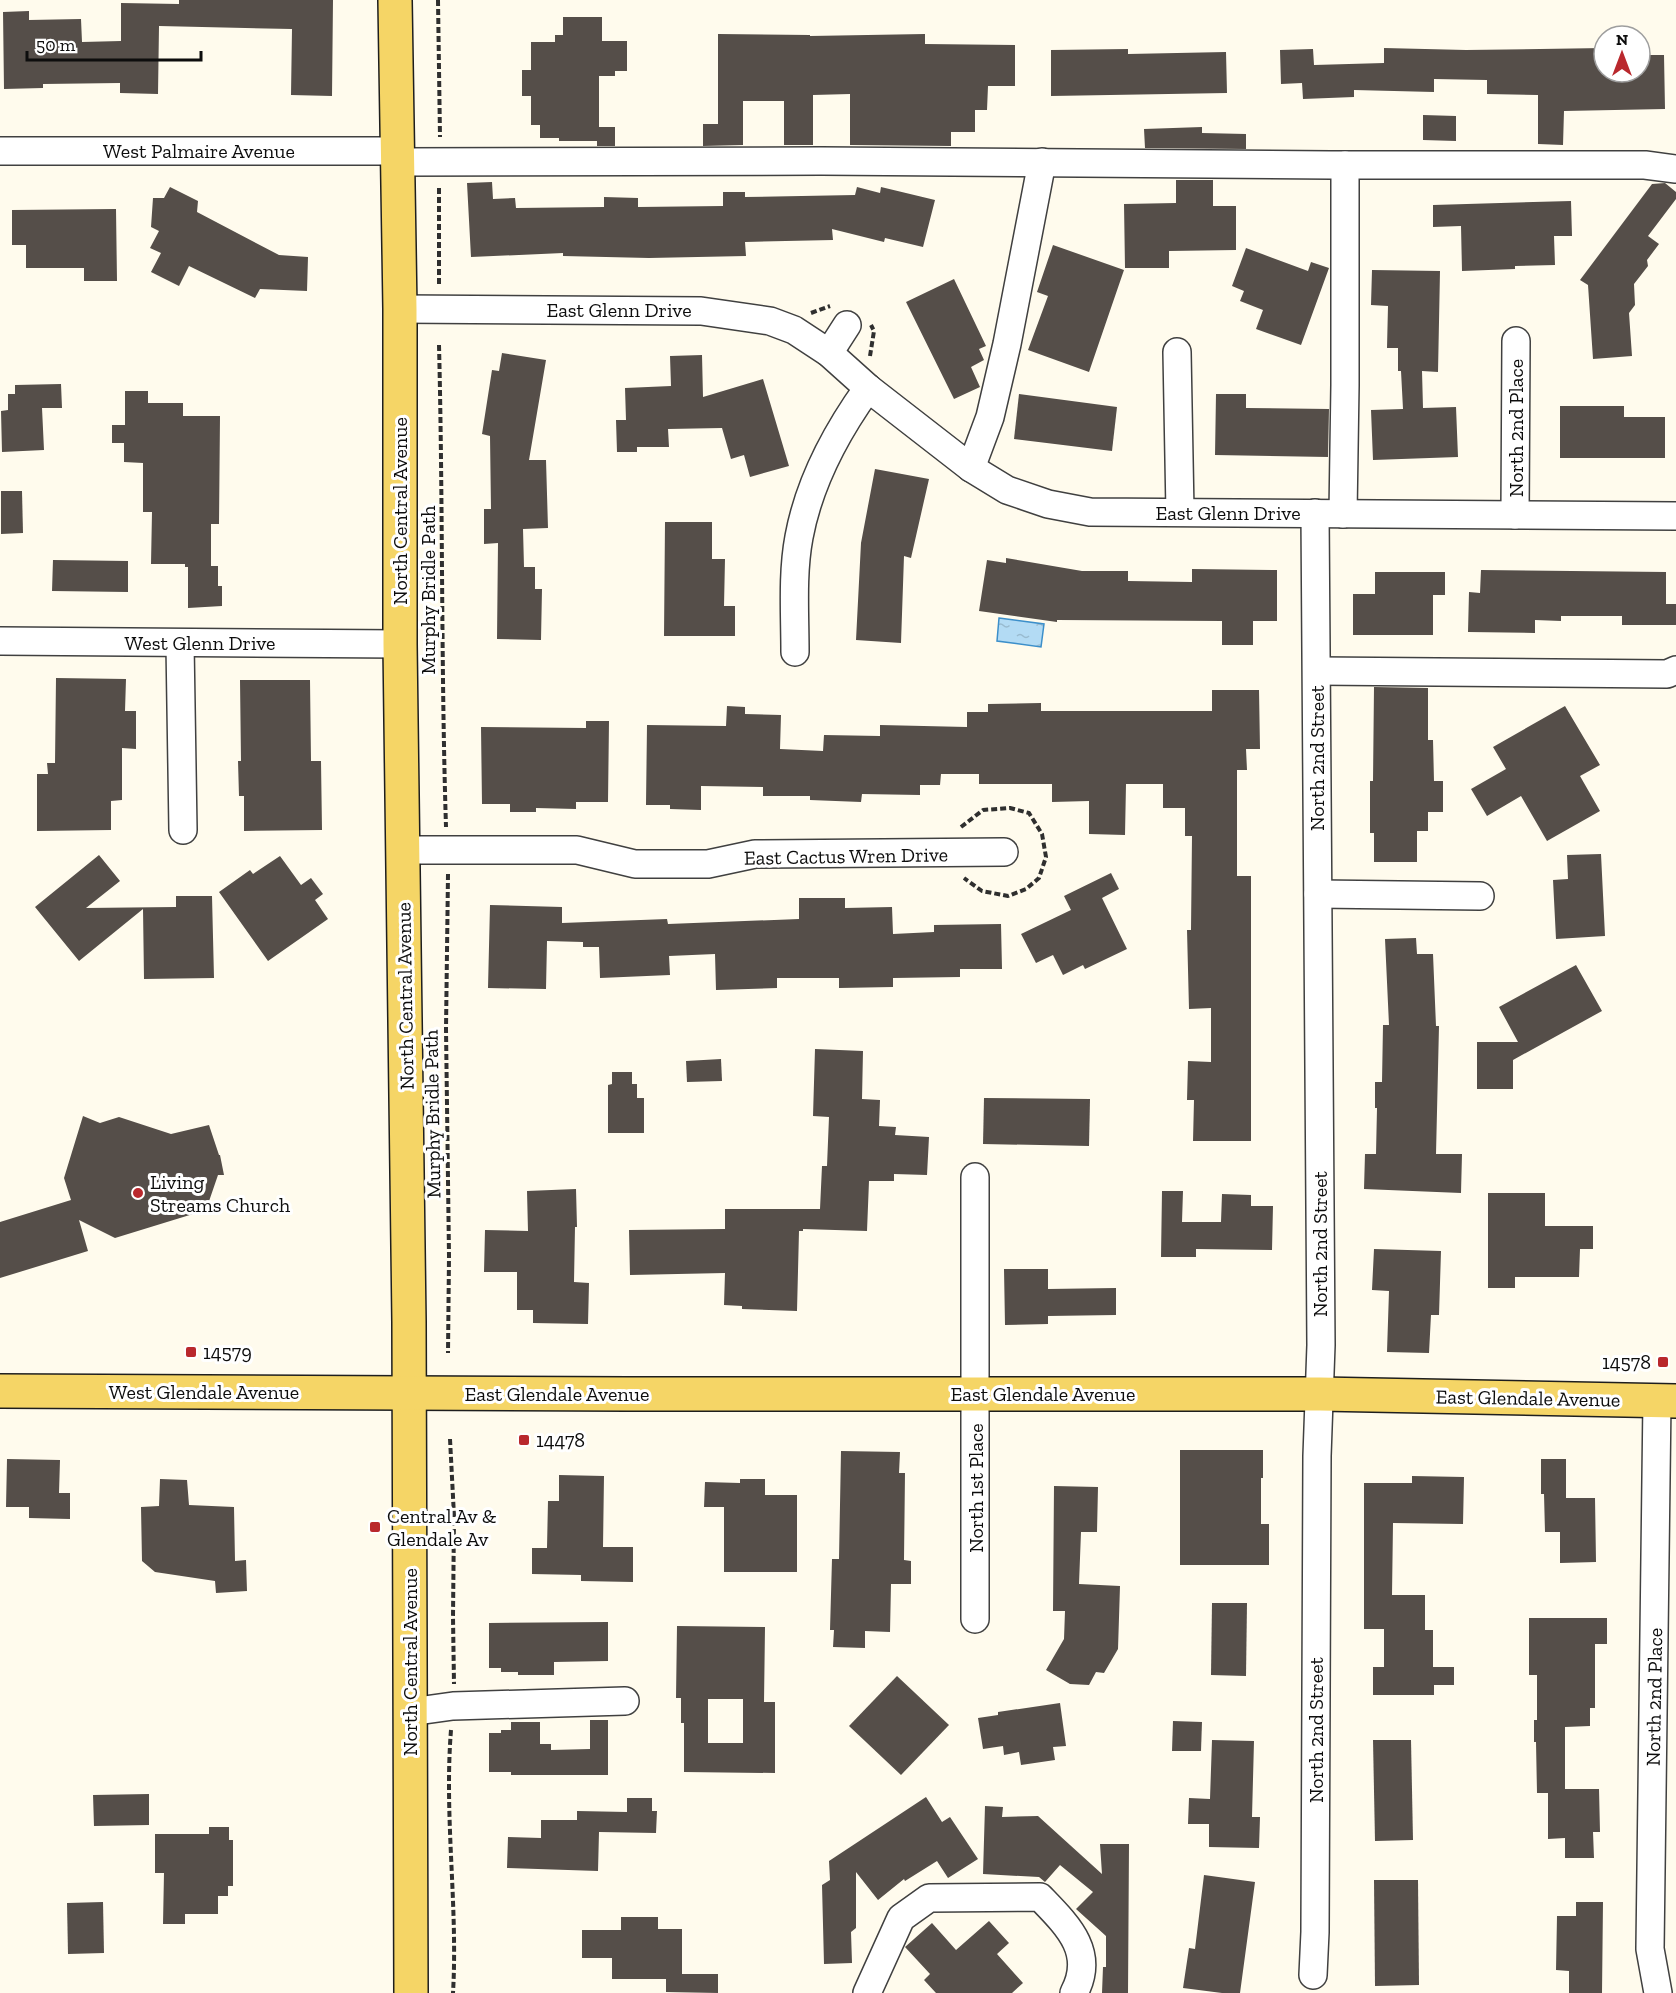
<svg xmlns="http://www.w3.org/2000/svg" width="1676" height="1993" font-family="'Zilla Slab',serif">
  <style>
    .water { fill: url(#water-ripples); stroke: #3c8fca; stroke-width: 1.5 }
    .building { fill: #554e49; fill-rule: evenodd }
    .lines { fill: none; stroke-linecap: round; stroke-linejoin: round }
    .minor-casing { stroke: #404040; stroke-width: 30 }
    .major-casing { stroke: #1e1e1e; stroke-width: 36 }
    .path { stroke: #2f2f2f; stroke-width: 4; stroke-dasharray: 6 3; stroke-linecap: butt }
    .minor { stroke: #fff; stroke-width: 27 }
    .major { stroke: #f5d566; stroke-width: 33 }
    .poi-dot { fill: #b9282d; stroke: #fff; stroke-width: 2 }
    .labels { text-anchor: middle; stroke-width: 6; stroke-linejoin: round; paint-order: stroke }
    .street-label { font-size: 20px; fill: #0d0d0d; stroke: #fff }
    .poi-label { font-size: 20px; fill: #0d0d0d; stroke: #fff; text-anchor: start }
  </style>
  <defs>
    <pattern id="water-ripples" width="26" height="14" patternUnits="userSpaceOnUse" patternTransform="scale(1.5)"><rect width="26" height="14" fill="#b3dbf4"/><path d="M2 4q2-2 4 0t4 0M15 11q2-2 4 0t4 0" fill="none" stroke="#99bbd0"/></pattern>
  </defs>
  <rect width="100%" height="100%" fill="#fffbed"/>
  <path class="water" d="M999 618 1044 624 1041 647 997 641Z"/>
  <g class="building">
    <path d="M179 0H333L332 96 291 95 292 29 159 26 158 94 120 93V83L43 84V88L4 89 3 12 29 11V20L81 19 82 42 121 41V3L179 4Z"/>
    <path d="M563 17H602V41H627V71H615V76H599V127H615V146H597V141H559V138H540V125H531V96H522V70H531V42H555V35H563Z"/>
    <path d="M718 34 810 35V36L925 34V44L1015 45V86H988L987 110H975V132H951V146L850 145V94L813 95V145H784V101H743V145L703 146V124H718Z"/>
    <path d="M1384 48 1466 50 1604 48V72H1640V55H1664L1665 109 1564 111 1563 145 1538 144V95L1487 94V80L1434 79V92L1354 90V97L1303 99 1302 83 1281 84 1280 50 1313 49 1314 65 1384 63Z"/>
    <path d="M1128 49V54L1226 52 1227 93 1051 96V50Z"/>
    <path d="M1423 115 1456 116V141L1423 140Z"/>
    <path d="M1202 127V133L1246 134V149L1145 148 1144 129Z"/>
    <path d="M1176 180H1213V206H1236V250L1169 251V268H1125L1124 204 1176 203Z"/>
    <path d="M492 182 493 199 515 198 516 208 604 207V197L638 198V207L723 206V192H745V197L855 195 857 187 880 193 881 187 935 200 923 247 885 238 884 242 832 229 833 240 745 242 746 256 649 258 563 256V253L471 257 467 183Z"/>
    <path d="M1665 183 1676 192V199L1648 236 1659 244 1647 260 1648 266 1634 284 1635 305 1629 313 1632 356 1593 359 1588 285 1580 280 1652 184Z"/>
    <path d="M170 187 198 201 197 212 279 255 308 257 307 291 260 289 255 298 189 266 179 286 151 272 161 253 150 248 159 231 151 227 153 198H164Z"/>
    <path d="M1571 201 1572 236H1554L1555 265 1515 266V269L1462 271 1461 226 1433 227V205Z"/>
    <path d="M116 209 117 281H84V268H26V245H12V210Z"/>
    <path d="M1053 245 1124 270 1089 372 1028 350 1048 296 1037 292Z"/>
    <path d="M1246 248 1308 271 1311 262 1329 268 1301 345 1256 329 1263 310 1240 301 1244 291 1232 286Z"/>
    <path d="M1372 270 1440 271 1438 372 1422 371 1423 408 1456 407 1458 457 1373 460 1371 410 1403 409 1401 371H1398V348H1387L1388 306 1371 305Z"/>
    <path d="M954 279 986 346 979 349 984 360 971 367 980 387 954 399 906 302Z"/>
    <path d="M502 353 546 360 529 460H546L548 528 523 529 524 567H535V589H542L541 640 497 639 498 543 484 544V509H491L490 436 482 434 492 370 499 371Z"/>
    <path d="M702 355 703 397 763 379 789 466 750 477 744 455 731 459 722 428 668 429 669 447H637V452H617L616 420H626L625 388 671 386 670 356Z"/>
    <path d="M61 384 62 408H42L44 450 2 452 1 411 8 410V394H15V385Z"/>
    <path d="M125 391H148V403H183V416H220L219 524H211V566H218V586H222V606L188 608V567H185V564H151L152 512H143V463L124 462V443H112V425H125Z"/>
    <path d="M1019 394 1117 407 1112 451 1014 439Z"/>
    <path d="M1216 394H1246V408L1329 409 1328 457 1215 455Z"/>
    <path d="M1560 406H1624V417H1665V458H1560Z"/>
    <path d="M875 469 929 479 911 558 904 556 901 643 856 640 861 543Z"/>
    <path d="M1 491H22L23 533 1 534Z"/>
    <path d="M665 522H712V559H725L724 606H735V636H664Z"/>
    <path d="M1006 558 1082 571H1128V581L1192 582V569L1277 570V621H1253V645H1222V621L1057 620V622L979 611 987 560 1006 563Z"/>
    <path d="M53 560 128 561V592L52 591Z"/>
    <path d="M1481 570 1666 572V604H1676V625H1622V616H1561V621L1535 620V633L1468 632 1469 592 1480 593Z"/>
    <path d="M1375 572H1445V595H1433V635H1353V594H1375Z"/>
    <path d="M56 678 126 679 125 711H136V749L122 748V800L111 801V830L37 831V774H48L47 763H55Z"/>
    <path d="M240 680H310L311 761H321L322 830 244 831V796H239L238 761H241Z"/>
    <path d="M1374 687 1428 688V740H1433L1434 781H1443V812H1428V831H1417V862H1374V833H1370V781H1373Z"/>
    <path d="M1212 690H1259L1260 749H1246L1247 770H1237V876H1251V1141H1193L1194 1100H1187L1188 1061 1211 1062V1008L1189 1009 1187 930H1191L1192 836H1185V808H1163V784H1126L1125 835 1089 834V801L1052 802V784H979V774H941L940 785H920V795L862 794 861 802 810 800V796H763V787L701 786V810L670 809V805H646L647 725 726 726 727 706 745 707V714L781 715 780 749 823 751 824 735 880 736V725L967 727V712H988V704L1041 703V711H1212Z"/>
    <path d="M1565 706 1600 765 1580 776 1600 811 1547 841 1521 796 1487 816 1471 789 1506 769 1493 747Z"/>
    <path d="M586 721H609L608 802H576V809L536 808V812H510V804H482L481 727 586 728Z"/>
    <path d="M1601 854 1605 936 1556 939 1553 880 1568 879 1567 855Z"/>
    <path d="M99 855 120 881 86 908 176 907V896H212L214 978 144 979 143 909 79 961 35 907Z"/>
    <path d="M280 856 301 885 311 878 323 894 315 900 328 919 268 961 219 892 250 870 253 874Z"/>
    <path d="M1111 873 1119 889 1102 898 1127 949 1085 969 1083 965 1063 975 1053 955 1036 963 1021 934 1071 910 1064 896Z"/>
    <path d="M799 898H845V908L892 907 893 934 934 932V925L1001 924 1002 969H960V977L893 978V987L839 988V978H777V988L716 990 715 954 669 956 670 975 600 978 599 947H583V942L547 941 546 989 488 988 490 905 562 907V923L667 919 668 924 799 919Z"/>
    <path d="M1416 938 1417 954H1433L1436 1026H1439L1436 1154H1462L1461 1193 1364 1189 1365 1154H1376L1377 1108H1375V1082H1382L1383 1025H1389L1385 939Z"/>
    <path d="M1576 965 1602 1011 1513 1060V1089H1477V1042H1518L1499 1007Z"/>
    <path d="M815 1049 863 1051 862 1099 880 1100 879 1126 896 1127 895 1135 929 1137 927 1175 894 1174V1181H869L867 1231 803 1229V1231H799L797 1311 742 1309V1306L724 1305 725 1273 630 1275 629 1230 725 1229V1209H820L822 1166H827L829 1117 813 1116Z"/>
    <path d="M721 1059 722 1081 687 1082 686 1061Z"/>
    <path d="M612 1072H632V1084H637V1098H644V1133H608V1085L612 1084Z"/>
    <path d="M984 1098 1090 1099 1089 1146 983 1144Z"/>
    <path d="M83 1116 100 1123 119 1117 171 1134 209 1125 219 1155H220L224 1175H218L206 1210 115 1238 79 1220 88 1251 0 1278V1222L71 1200 64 1178Z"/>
    <path d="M576 1189 577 1227H575L574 1282 589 1283 588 1324 533 1323V1310H517V1272H484L485 1230 528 1231 527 1191Z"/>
    <path d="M1162 1191H1183L1182 1222H1221L1222 1194 1251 1195V1206H1273L1272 1250 1196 1249V1257H1161Z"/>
    <path d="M1488 1193H1545V1226H1593V1249H1580L1579 1277H1515V1288H1488Z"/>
    <path d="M1374 1249 1441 1251 1439 1315H1431L1429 1353 1387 1352 1389 1291 1372 1290Z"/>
    <path d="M1004 1269H1048V1289L1116 1288V1315L1048 1316V1324L1005 1325Z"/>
    <path d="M1180 1450H1263V1478H1261V1524H1269V1565H1180Z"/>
    <path d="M841 1451 900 1452 899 1473H905L904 1560 911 1561V1584H891L890 1632 865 1631V1648L833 1647 834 1630H830L832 1559H839Z"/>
    <path d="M7 1459 60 1460 59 1493H70V1519L29 1518V1507H6Z"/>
    <path d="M1541 1459H1566V1498H1595L1596 1562 1560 1563V1532H1545L1544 1494H1541Z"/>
    <path d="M559 1475 604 1476 603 1547H633V1582L581 1581V1575L532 1574V1548H547L548 1501H559Z"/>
    <path d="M1412 1476 1464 1477 1463 1524 1393 1523 1392 1595H1425V1630H1433V1667H1454V1685H1434V1695H1373V1667H1384V1629H1364V1483H1412Z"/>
    <path d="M160 1479 187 1480 189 1505 234 1507 235 1561 246 1560 247 1591 216 1593 215 1581 155 1572 142 1561 141 1507 159 1506Z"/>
    <path d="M740 1479H765V1495H797V1572H724V1507H704L705 1482 740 1483Z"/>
    <path d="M1054 1486 1098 1487 1097 1532H1081L1079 1584 1120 1586 1118 1649 1104 1673 1096 1672 1089 1685 1070 1684 1046 1670 1064 1639 1065 1611H1053Z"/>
    <path d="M1212 1603H1247L1246 1676 1211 1675Z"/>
    <path d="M1529 1618H1607V1644H1595V1708H1590V1726L1565 1727V1789H1599L1600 1832H1593L1594 1858H1565V1838L1548 1839V1793H1537L1536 1742H1534V1720H1537V1675H1529Z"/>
    <path d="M608 1622V1661L554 1662V1675H518V1672H501V1668H489V1623Z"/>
    <path d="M677 1626 765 1627 764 1702H775V1773L684 1772V1723H681V1698H676ZM708 1699H743V1743H708Z"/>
    <path d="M897 1676 949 1725 901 1775 849 1726Z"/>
    <path d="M1060 1703 1066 1746 1053 1747 1055 1760 1021 1765 1019 1752 1004 1755 1003 1746 983 1749 978 1718 998 1715V1712Z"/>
    <path d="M590 1720H608V1775H511V1772H489V1733H501V1730H511V1722H540V1744H551V1750L590 1749Z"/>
    <path d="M1173 1721 1202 1722 1201 1751H1172Z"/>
    <path d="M1212 1740 1254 1741 1252 1817H1260L1259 1848 1209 1847V1824H1188L1189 1798 1210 1799Z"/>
    <path d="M1373 1740H1411L1413 1840 1375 1841Z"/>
    <path d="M149 1794V1825L94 1826 93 1795Z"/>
    <path d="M926 1797 942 1822 950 1817 978 1859 948 1878 937 1861 905 1881 904 1879 878 1900 856 1872V1928L851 1932 852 1963 824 1964 822 1885 830 1880 829 1861Z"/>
    <path d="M627 1798H652V1811H657L656 1833 599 1832 598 1871 507 1868 508 1837 541 1838V1820H577V1811L627 1812Z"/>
    <path d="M985 1806 1003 1807 1002 1817 1038 1816 1102 1874 1100 1844H1129L1128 1993H1102L1103 1967H1106V1936L1076 1909 1093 1892 1060 1865 1045 1882 1039 1877 983 1874Z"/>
    <path d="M209 1827H229V1840H233V1886H228V1896H218V1914H185V1924H163L164 1873H155V1834H209Z"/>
    <path d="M1204 1875 1255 1882 1240 1993H1222L1183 1988 1189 1948 1195 1949Z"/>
    <path d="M1374 1880H1418L1419 1985 1375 1986Z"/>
    <path d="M103 1902 104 1953 68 1954 67 1903Z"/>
    <path d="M1576 1902H1603L1602 1993H1569V1971L1556 1970 1557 1916H1576Z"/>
    <path d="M621 1917H658V1929H682V1974H718V1993L666 1992V1979H612V1958H582V1930H621Z"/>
    <path d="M989 1921 1009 1943 997 1954 1023 1983 1012 1993H936L924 1980 930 1974 905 1947 932 1923 956 1950Z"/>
  </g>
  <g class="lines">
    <defs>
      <g id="minor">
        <path d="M0 151H398"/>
        <path d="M398 162 821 161 1331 165H1645L1676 169"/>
        <path d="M400 309 701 311 770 321 794 330 829 353 868 388 971 468 1007 490 1048 504 1090 512 1676 516"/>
        <path d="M1177 352 1180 512"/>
        <path d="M829 353 847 325"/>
        <path d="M971 468 990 417 1007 344 1042 162"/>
        <path d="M1343 514 1345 385V165"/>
        <path d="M1515 515 1516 341"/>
        <path d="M0 641 400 644"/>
        <path d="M180 644 183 830"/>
        <path d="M795 652C795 614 792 574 799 537 809 483 837 431 868 388"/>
        <path d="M1317 671 1667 674 1676 670"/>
        <path d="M403 850H577L635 864H708L755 854 1004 852"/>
        <path d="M1318 894 1480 896"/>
        <path d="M975 1177V1619"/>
        <path d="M1657 1400 1650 1949 1658 1993"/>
        <path d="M410 1712 453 1706 625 1701"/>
        <path d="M1313 1975 1315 1932 1317 1456 1321 1345 1315 513"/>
        <path d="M867 1993 901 1918 929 1898 1040 1897C1067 1925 1096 1952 1074 1993"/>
      </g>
      <g id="major">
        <path d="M395 0 400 309V644L409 1322 411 1993"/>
        <path d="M0 1391 628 1394H1320L1676 1401"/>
      </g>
    </defs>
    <use href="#minor" class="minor-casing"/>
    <use href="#major" class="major-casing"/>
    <g class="path">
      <path d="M438 0 440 137"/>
      <path d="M439 284V187"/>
      <path d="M811 313 830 306"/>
      <path d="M439 345C443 506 441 667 446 827"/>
      <path d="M870 356 874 331 871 325"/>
      <path d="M961 827 983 810 1010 808 1029 813 1042 834 1046 857 1039 878 1026 889 1008 896 982 891 964 878"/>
      <path d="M448 874 446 1029 449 1256 448 1353"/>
      <path d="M450 1439 454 1516 453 1617 454 1684"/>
      <path d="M451 1730C444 1817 458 1905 453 1993"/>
    </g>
    <use href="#minor" class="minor"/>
    <use href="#major" class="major"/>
  </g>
  <g class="poi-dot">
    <circle cx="138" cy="1193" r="6"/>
    <rect x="185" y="1346" width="12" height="12" rx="3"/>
    <rect x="1657" y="1356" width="12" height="12" rx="3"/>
    <rect x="518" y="1434" width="12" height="12" rx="3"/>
    <rect x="369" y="1521" width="12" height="12" rx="3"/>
  </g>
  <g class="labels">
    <g class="street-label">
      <text x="199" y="158">West Palmaire Avenue</text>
      <text x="619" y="317">East Glenn Drive</text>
      <text transform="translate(1516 428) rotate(-90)" y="7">North 2nd Place</text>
      <text transform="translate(400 511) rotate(-90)" y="7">North Central Avenue</text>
      <text x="1228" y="520">East Glenn Drive</text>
      <text transform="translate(428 590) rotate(-90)" y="7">Murphy Bridle Path</text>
      <text x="200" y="650">West Glenn Drive</text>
      <text transform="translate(1317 758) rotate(-90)" y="7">North 2nd Street</text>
      <text transform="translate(846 856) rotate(-1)" y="7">East Cactus Wren Drive</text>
      <text transform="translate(405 996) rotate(-91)" y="7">North Central Avenue</text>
      <text transform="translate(432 1114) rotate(-91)" y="7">Murphy Bridle Path</text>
      <text transform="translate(1320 1244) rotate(-90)" y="7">North 2nd Street</text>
      <text x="204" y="1399">West Glendale Avenue</text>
      <text x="557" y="1401">East Glendale Avenue</text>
      <text x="1043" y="1401">East Glendale Avenue</text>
      <text transform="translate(1528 1398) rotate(1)" y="7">East Glendale Avenue</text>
      <text transform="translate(976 1488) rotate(-90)" y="7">North 1st Place</text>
      <text transform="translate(410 1662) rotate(-90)" y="7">North Central Avenue</text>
      <text transform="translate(1654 1697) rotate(-89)" y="7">North 2nd Place</text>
      <text transform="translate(1316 1730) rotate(-90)" y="7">North 2nd Street</text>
    </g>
    <g class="poi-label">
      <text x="150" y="1189">Living<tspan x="150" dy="23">Streams Church</tspan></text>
      <text x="203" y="1359">14579</text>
      <text x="1651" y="1369" text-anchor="end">14578</text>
      <text x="536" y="1447">14478</text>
      <text x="387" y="1523">Central Av &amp;<tspan x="387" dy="23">Glendale Av</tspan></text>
    </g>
  </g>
  <g transform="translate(1622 54)"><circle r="28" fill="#ffffff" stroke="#9e9e9e" stroke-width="1.5"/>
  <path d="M0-4.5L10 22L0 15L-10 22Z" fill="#b9282d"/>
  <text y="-9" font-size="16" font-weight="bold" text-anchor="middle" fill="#0d0d0d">N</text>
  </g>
  <path d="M27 51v9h174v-9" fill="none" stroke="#0d0d0d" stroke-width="3"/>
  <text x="36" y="51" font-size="18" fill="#0d0d0d" stroke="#ffffff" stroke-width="4.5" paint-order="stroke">50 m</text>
</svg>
